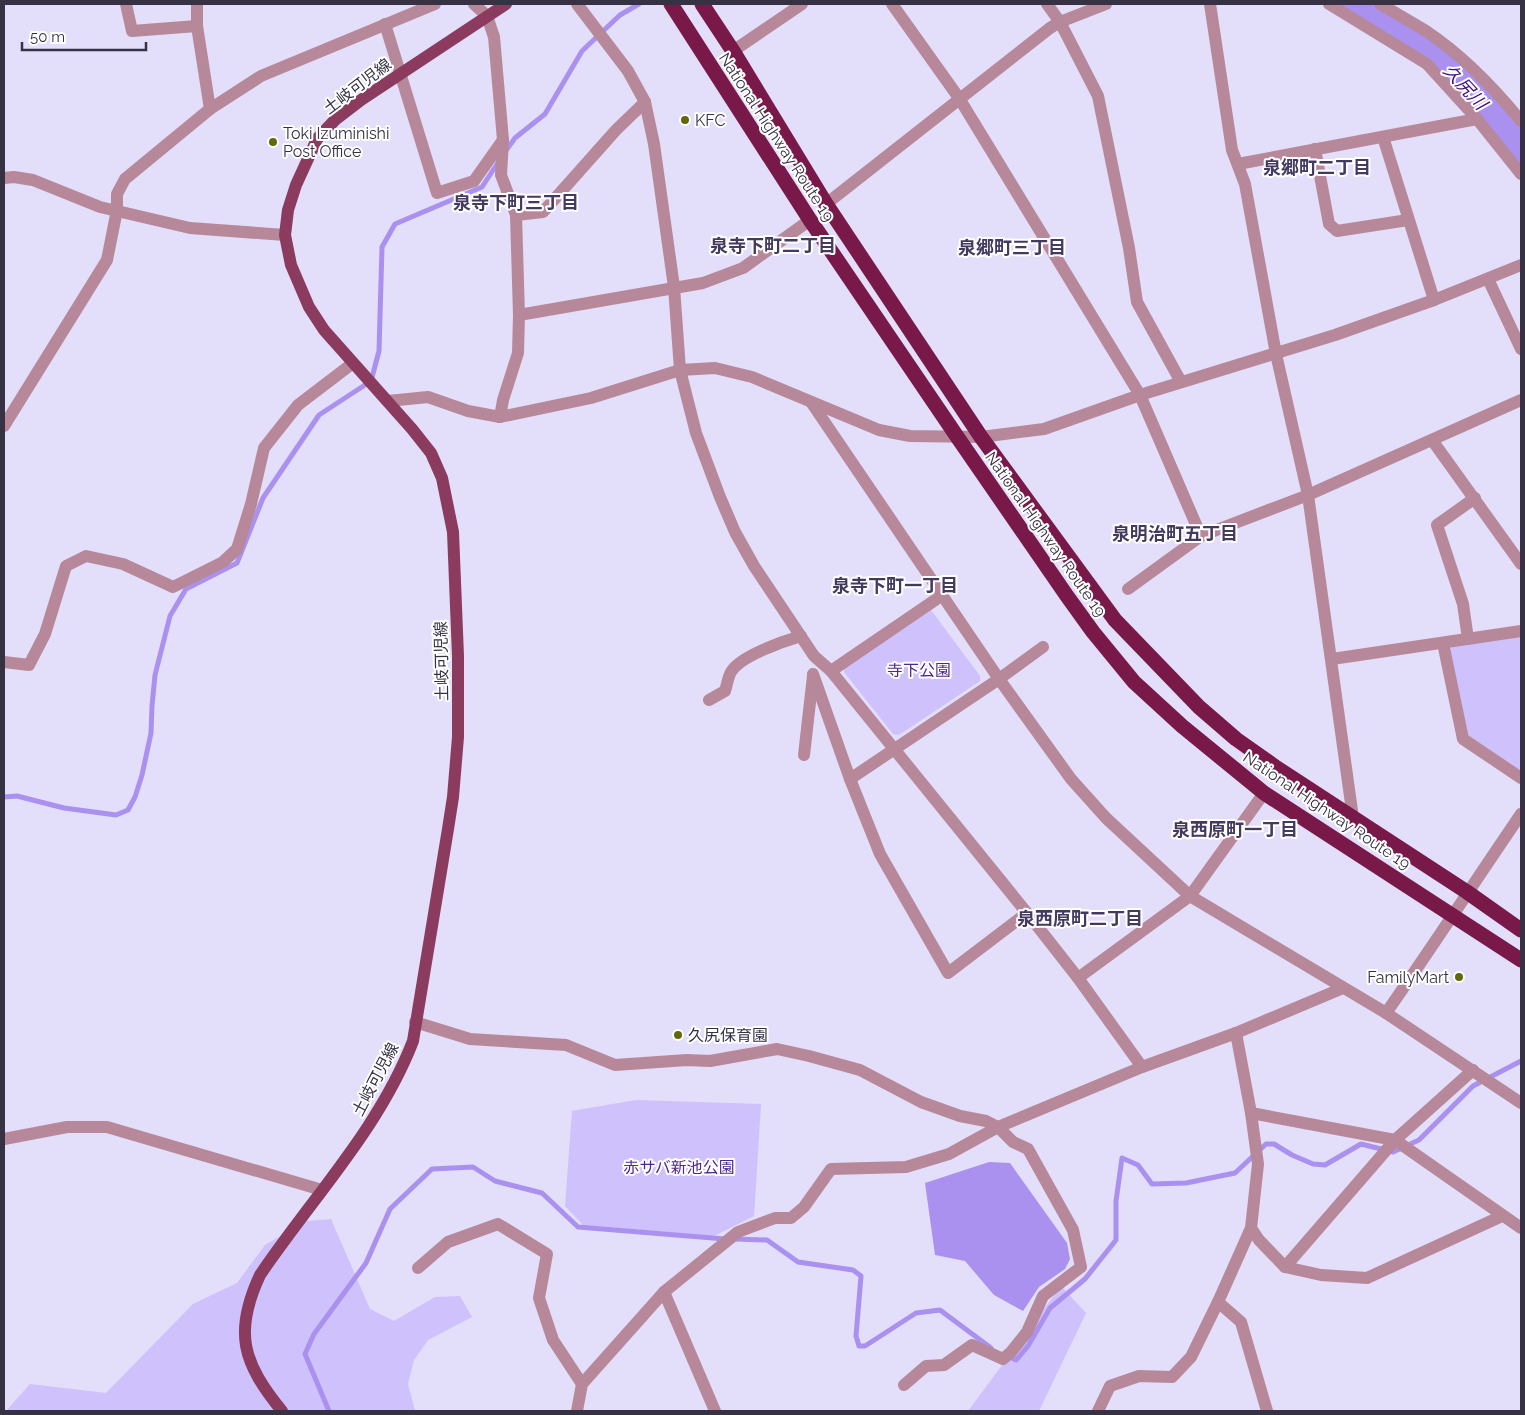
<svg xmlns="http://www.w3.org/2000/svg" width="1525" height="1415" font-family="Raleway,'Noto Sans JP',sans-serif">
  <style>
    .green { fill: #cfc1fc }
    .water { fill: #aa91ef }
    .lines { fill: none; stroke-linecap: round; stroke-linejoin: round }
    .stream { stroke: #aa91ef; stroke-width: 5 }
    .river { stroke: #aa91ef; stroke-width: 30 }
    .minor { stroke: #b78899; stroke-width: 12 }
    .major { stroke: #8a3b5e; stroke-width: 12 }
    .highway { stroke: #781949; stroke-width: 15 }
    .poi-dot { fill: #60680a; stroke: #fff; stroke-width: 2 }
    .labels { text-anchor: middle; stroke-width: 4; stroke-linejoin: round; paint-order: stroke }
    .street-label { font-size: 16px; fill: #363243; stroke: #fff }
    .poi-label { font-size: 16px; fill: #363243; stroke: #fff; text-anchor: start }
    .park-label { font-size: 16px; fill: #4f2692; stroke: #fff }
    .water-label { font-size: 18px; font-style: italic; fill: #411180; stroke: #fff }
    .neighbourhood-label { font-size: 18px; font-weight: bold; fill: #443a5f; stroke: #fff }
  </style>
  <rect width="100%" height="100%" fill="#e3def9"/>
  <g class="green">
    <path d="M931 610 980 676V681L899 735 893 734 844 672V668Z"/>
    <path d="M1521 636V774L1468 736 1450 649 1452 647Z"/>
    <path d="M636 1100 761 1104 754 1216 714 1236 583 1225 565 1206 572 1111Z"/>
    <path d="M331 1219 370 1309 394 1321 435 1297 460 1296 472 1317 428 1340 414 1360 408 1384 415 1411H6L30 1384 106 1393 193 1304 237 1283 265 1245 307 1221Z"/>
    <path d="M1061 1286 1086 1313 1039 1411H968Z"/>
  </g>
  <path class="water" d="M989 1162 1010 1163 1067 1243 1070 1259 1065 1269 1039 1287 1023 1311 994 1295 965 1261 935 1255 925 1183Z"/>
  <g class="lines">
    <g class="stream">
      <path d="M505 152 515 138 545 114 582 51 620 15 639 4"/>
      <path d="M4 797 17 796 64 808 116 815 128 810 135 797 142 775 151 733 152 706 155 675 170 616 186 589 237 563 263 498 319 415 371 381 379 351 382 247 395 224 482 187 499 161"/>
      <path d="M734 1239 767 1240 798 1262 853 1270 861 1276 856 1336 859 1346H865L916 1313 940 1310 991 1348"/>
      <path d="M1008 1356 1016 1360 1028 1346 1050 1308 1085 1279 1116 1240V1201L1122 1158 1138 1165 1152 1184 1186 1183 1235 1173 1266 1144H1274L1292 1155 1313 1164 1325 1165 1361 1144 1393 1152 1419 1140 1473 1086 1521 1061"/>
      <path d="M329 1411 305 1354 314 1334 366 1263 390 1209 432 1169 473 1167 495 1181 542 1193 578 1227 725 1239"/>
    </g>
    <path class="river" d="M1350 4 1446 64 1521 150"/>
    <g class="minor">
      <path d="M126 4 132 31 197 26"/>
      <path d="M197 4V26L210 109"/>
      <path d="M474 4 487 16 494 37 503 140 501 175 516 215 519 315 518 353 503 400 500 417"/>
      <path d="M577 4 628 71 645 102 654 144 674 287 680 370 696 433 720 497 735 532 754 566 814 656 831 671 1027 913 1078 978 1142 1067"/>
      <path d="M892 4 959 98 1140 395 1201 536"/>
      <path d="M1047 4 1060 22 1098 96 1129 248 1137 302 1181 382"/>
      <path d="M1210 4 1232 150 1245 184 1276 354 1308 495 1353 818"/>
      <path d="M1329 4 1427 64 1477 119 1521 174"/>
      <path d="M1380 4C1396 13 1411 22 1426 31 1462 55 1494 88 1521 121"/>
      <path d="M385 24 437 193 474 181 503 140"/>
      <path d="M733 51 802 4"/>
      <path d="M1383 137 1434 300"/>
      <path d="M1315 149 1329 224 1337 231 1408 220"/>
      <path d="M1238 164 1477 119"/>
      <path d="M4 178 14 177 33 180 100 207 190 228 285 235"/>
      <path d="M826 204 1050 28 1060 22 1106 4"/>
      <path d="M516 215 543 212 616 130 645 102"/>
      <path d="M1488 279 1521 349"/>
      <path d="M519 315 703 283 743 268 810 220"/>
      <path d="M388 401 428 397 468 411 500 417 591 398 680 370 715 368 752 377 879 430 910 436 981 437 1044 429 1140 395 1335 335 1434 300 1521 265"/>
      <path d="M811 402 999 679 1071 779 1106 818 1190 896 1386 1013 1521 1103"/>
      <path d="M4 426 107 260 117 210V194L125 179 210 109 261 76 435 4"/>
      <path d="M1432 440 1521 564"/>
      <path d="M1128 589 1201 536 1308 495 1521 400"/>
      <path d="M1468 639 1463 604 1437 525 1475 498"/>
      <path d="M1443 643 1463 739 1521 778"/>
      <path d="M1332 659 1521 631"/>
      <path d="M4 662 29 665 45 634 66 566 86 556 123 564 173 587 223 562 237 549 251 504 264 448 298 405 353 363"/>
      <path d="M831 671 941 596"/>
      <path d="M813 674 850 779 880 854 948 973 1027 913"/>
      <path d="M709 700 725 691C727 685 728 677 731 672 740 656 784 641 801 636"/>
      <path d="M804 755 813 676"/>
      <path d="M850 779 999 679 1043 647"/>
      <path d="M1078 978 1190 896 1264 793"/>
      <path d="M1386 1013C1432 947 1476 880 1521 814"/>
      <path d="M415 1022 470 1039 566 1045 615 1065 687 1060 710 1061 777 1049 809 1056 860 1070 921 1102 960 1116 986 1121 998 1127 1013 1142 1028 1149 1073 1230 1081 1267 1043 1296 1027 1332 1011 1352 1003 1359 972 1345 944 1365 926 1366 904 1385"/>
      <path d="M1236 1033 1251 1113 1258 1164 1251 1228 1259 1240 1285 1267 1321 1275 1367 1278 1502 1216"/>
      <path d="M1251 1113 1395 1140 1521 1228"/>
      <path d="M4 1139 67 1127H107L322 1190"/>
      <path d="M1285 1267 1395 1140 1473 1070"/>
      <path d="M418 1268 448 1242 498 1224 547 1254 539 1298 553 1340 582 1384"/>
      <path d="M664 1292 715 1411"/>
      <path d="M1218 1302 1241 1322 1267 1411"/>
      <path d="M577 1411 582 1384 664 1292 738 1232 775 1218H791L804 1207 831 1169 906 1167 949 1154 998 1127 1142 1067 1236 1033 1343 988"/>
      <path d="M1098 1411 1110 1386 1139 1376 1172 1377 1191 1357 1218 1302 1251 1228"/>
    </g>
    <path class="major" d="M282 1411C243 1363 233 1333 260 1275 312 1198 379 1129 413 1041L448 829 453 797 458 737V656L453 532 442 478 431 453 412 429 324 330 309 307 291 265 285 235 288 210 296 185 317 139 335 120 361 100 506 4"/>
    <g class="highway">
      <path d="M671 4 810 220 958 438 1067 596 1093 632 1134 682 1182 726 1264 793 1521 960"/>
      <path d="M702 4 733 51 826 204 981 437 1115 620 1199 707 1236 739 1277 768 1467 892 1521 930"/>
    </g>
  </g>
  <g class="poi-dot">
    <circle cx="685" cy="120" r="5"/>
    <circle cx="273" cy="142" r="5"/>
    <circle cx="1459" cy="977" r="5"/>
    <circle cx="678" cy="1035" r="5"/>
  </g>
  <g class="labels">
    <g class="street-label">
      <text transform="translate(357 86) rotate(-37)" y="6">土岐可児線</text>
      <text transform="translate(777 137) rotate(57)" y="6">National Highway Route 19</text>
      <text transform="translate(1046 534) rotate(55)" y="6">National Highway Route 19</text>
      <text transform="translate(441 661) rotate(-91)" y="6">土岐可児線</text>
      <text transform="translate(1327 810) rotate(34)" y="6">National Highway Route 19</text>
      <text transform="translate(375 1079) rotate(-62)" y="6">土岐可児線</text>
    </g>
    <g class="poi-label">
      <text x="695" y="126">KFC</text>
      <text x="283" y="139">Toki Izuminishi<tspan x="283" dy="18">Post Office</tspan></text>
      <text x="1449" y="983" text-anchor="end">FamilyMart</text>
      <text x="688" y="1041">久尻保育園</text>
    </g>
    <g class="park-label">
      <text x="919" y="676">寺下公園</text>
      <text x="679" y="1173">赤サバ新池公園</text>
    </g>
    <g class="water-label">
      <text transform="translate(1465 87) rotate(47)" y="6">久尻川</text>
    </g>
    <g class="neighbourhood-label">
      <text x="1317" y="174">泉郷町二丁目</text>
      <text x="516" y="209">泉寺下町三丁目</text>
      <text x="773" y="252">泉寺下町二丁目</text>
      <text x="1012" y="254">泉郷町三丁目</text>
      <text x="1175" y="540">泉明治町五丁目</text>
      <text x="895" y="592">泉寺下町一丁目</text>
      <text x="1235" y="836">泉西原町一丁目</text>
      <text x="1080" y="925">泉西原町二丁目</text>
    </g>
  </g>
  <rect width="1525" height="1415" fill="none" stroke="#363243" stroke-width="10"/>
  <path d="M22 42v8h124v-8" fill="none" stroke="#363243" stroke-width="2.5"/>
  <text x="30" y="42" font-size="15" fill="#363243" stroke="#ffffff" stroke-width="4" paint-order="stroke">50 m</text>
</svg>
